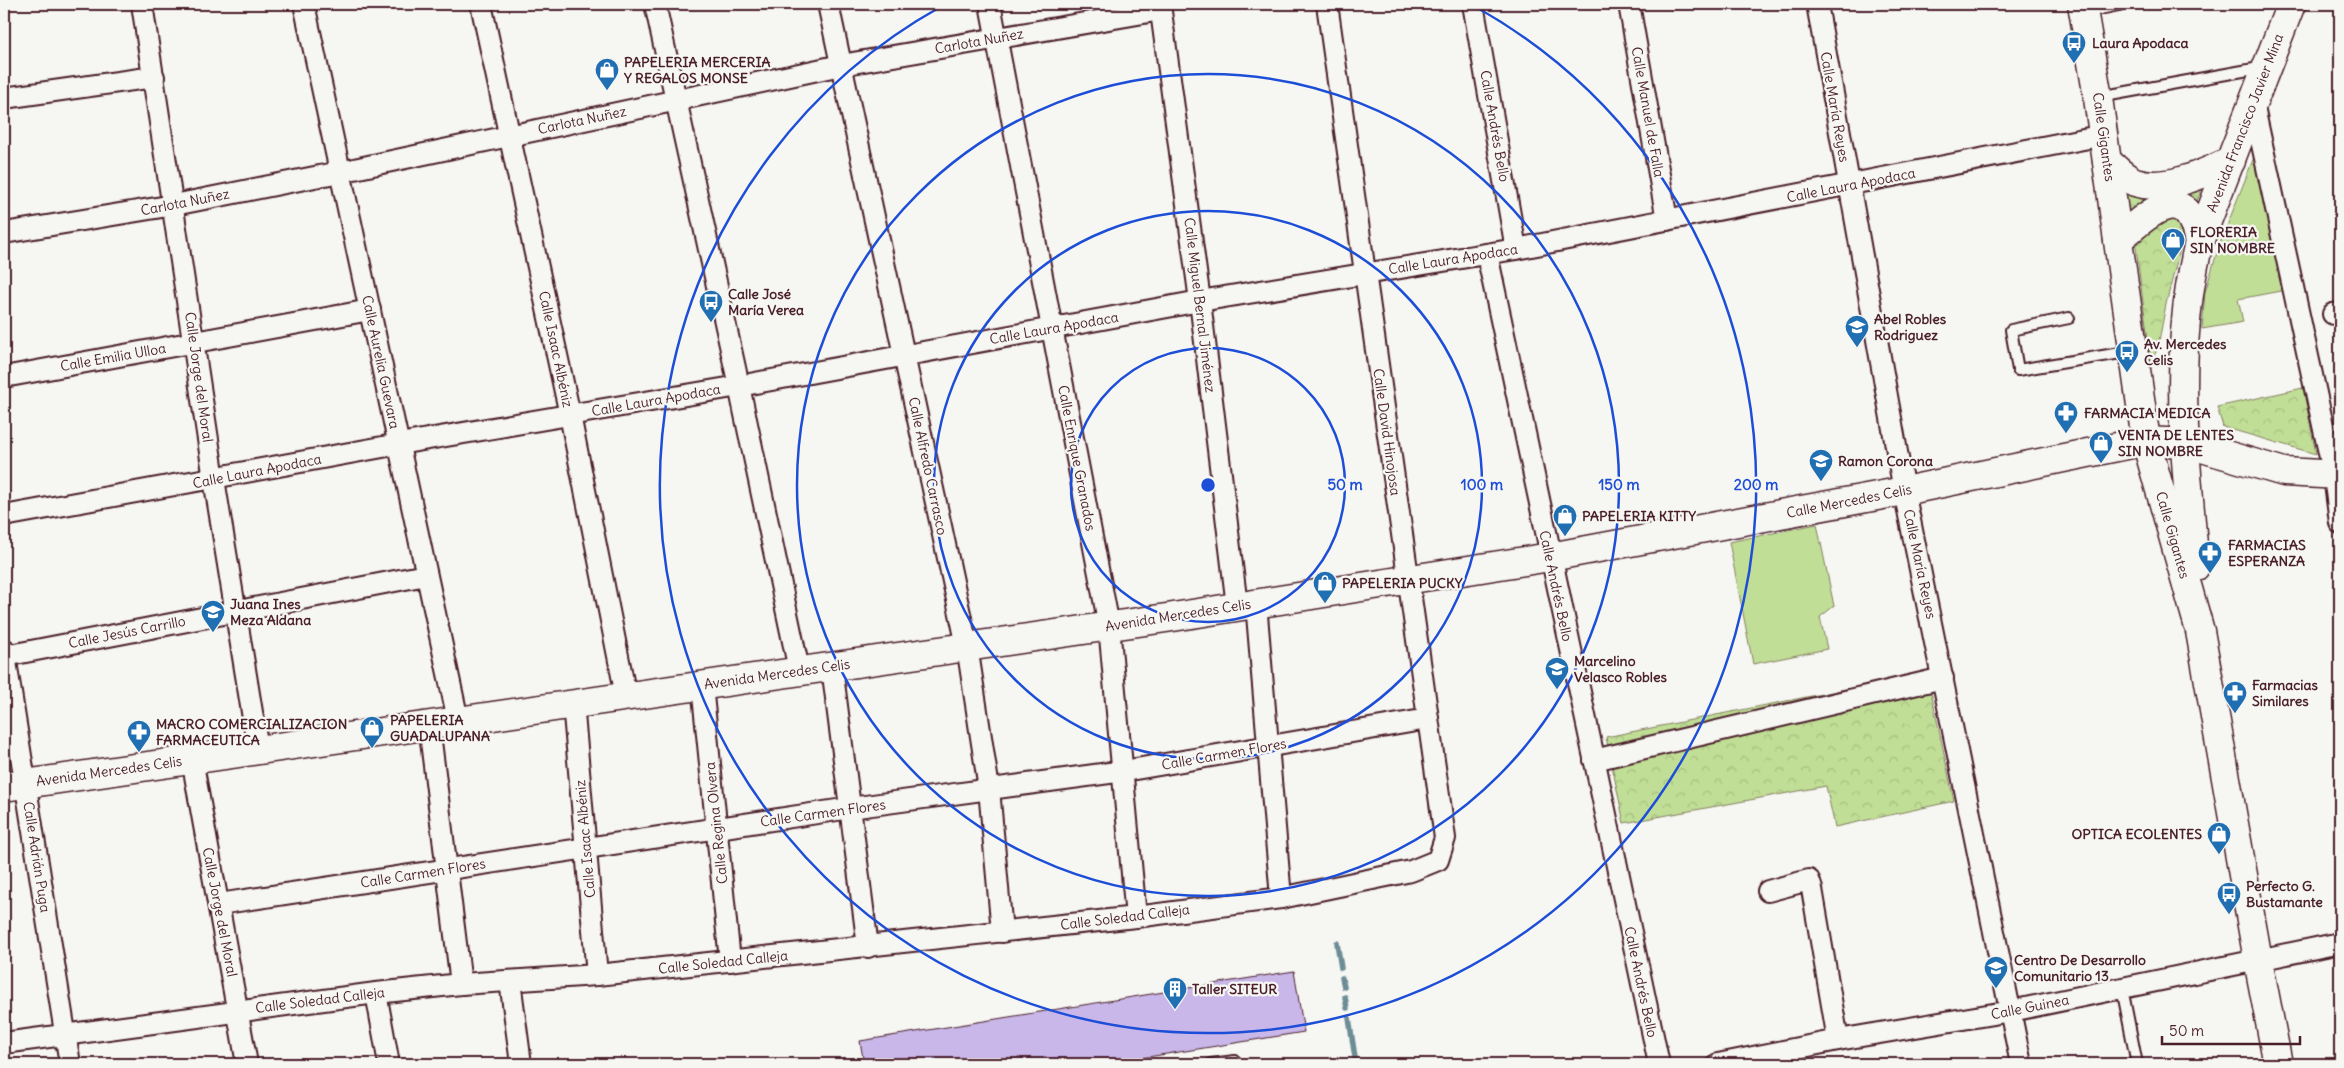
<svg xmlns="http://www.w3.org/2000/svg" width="2344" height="1068" font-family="Delius,sans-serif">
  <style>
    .grass { fill: #c0de96; stroke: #857e60 }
    .forest { fill: url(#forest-crowns); stroke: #857e60 }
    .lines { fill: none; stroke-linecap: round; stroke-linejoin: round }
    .stream { stroke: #6d8d96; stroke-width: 5.5 }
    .building { fill: #c8b7e8; stroke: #4a1f2b }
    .lane-casing { stroke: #4a1f2b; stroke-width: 14 }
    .street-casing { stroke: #4a1f2b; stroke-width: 24 }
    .secondary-casing { stroke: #4a1f2b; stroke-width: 31 }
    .lane { stroke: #f6f6f2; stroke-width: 10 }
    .street { stroke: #f6f6f2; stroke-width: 20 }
    .secondary { stroke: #f6f6f2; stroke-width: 28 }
    .ring { fill: none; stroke: #1d4ed8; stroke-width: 2.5 }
    .labels { text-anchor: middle; stroke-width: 4.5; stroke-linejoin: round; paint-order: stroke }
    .street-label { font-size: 14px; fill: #4a1f2b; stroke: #f6f6f2 }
    .poi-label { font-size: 14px; font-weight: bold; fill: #4a1f2b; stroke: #f6f6f2; text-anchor: start }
    .centre { fill: #1d4ed8; stroke: #f6f6f2; stroke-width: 2.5 }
    .ring-label { font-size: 15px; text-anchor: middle; font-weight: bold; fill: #1d4ed8; stroke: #f6f6f2; stroke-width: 4.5; stroke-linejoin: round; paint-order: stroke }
  </style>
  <defs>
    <pattern id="forest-crowns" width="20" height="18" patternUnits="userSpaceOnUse" patternTransform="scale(1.25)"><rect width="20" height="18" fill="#c0de96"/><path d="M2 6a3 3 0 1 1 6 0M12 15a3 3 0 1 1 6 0" fill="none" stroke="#a6be81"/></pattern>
  </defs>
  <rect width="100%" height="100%" fill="#f6f6f2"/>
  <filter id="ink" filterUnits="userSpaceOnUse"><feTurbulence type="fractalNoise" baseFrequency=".02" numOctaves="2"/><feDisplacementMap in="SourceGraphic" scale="10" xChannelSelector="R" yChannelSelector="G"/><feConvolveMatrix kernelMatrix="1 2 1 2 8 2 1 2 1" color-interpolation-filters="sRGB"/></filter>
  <g filter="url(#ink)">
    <g class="grass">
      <path d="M2256 152 2286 290 2238 299 2243 322 2202 329 2205 292 2219 246Z"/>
      <path d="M1817 524 1834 606 1820 617 1827 649 1753 664 1729 542Z"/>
    </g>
    <g class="forest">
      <path d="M2206 179 2194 208 2130 223 2124 182Z"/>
      <path d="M2175 216 2186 225 2166 304 2158 347 2151 363 2135 240 2148 226Z"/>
      <path d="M2303 388 2316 454 2223 427 2217 407Z"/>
      <path d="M1927 673 1954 801 1835 827 1826 786 1624 823 1606 737Z"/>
    </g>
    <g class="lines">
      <g class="stream">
        <path d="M1337 943 1341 968"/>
        <path d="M1342 978 1344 987"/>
        <path d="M1345 997 1347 1008"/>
        <path d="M1349 1018 1356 1064"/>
      </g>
    </g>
    <path class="building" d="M1294 971 1304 1032 1104 1064H864L860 1041Z"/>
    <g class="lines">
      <defs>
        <g id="lane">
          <path d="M2085 12 2124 4"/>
          <path d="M2099 97 2265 67"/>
          <path d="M2069 318 2011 330 2018 370 2133 351"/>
          <path d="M2122 988 2137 1064"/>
          <path d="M1211 1064 1235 1061 1236 1064"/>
        </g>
        <g id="street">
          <path d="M142 4 214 479 258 749"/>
          <path d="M304 4 458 720"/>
          <path d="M481 4 570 415 626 696"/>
          <path d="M655 4 739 386 799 670"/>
          <path d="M828 4 967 646 989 789 1002 932"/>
          <path d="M990 4 1109 626 1136 917"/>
          <path d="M1160 4 1200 301 1237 606"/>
          <path d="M1473 4 1516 249"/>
          <path d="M1629 4 1667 220"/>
          <path d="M1817 4 1904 491 2021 1064"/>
          <path d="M4 98 154 77"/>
          <path d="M2253 103 2334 476 2340 523"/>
          <path d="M4 233 174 205 340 172 841 65 1161 10"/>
          <path d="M1487 254 1659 1064"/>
          <path d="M2333 314 2340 313"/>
          <path d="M4 377 370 310"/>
          <path d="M4 516 399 444 739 386 1200 301 1516 249 2104 135"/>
          <path d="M1256 603 1281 898"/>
          <path d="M4 649 70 1064"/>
          <path d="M5 656 426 575"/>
          <path d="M832 667 868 947"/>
          <path d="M702 685 730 961"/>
          <path d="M573 703 597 975"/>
          <path d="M429 725 461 984"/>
          <path d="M192 759 247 1064"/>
          <path d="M1594 760 1943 678"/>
          <path d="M1768 891 1809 880 1812 889 1838 1040"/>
          <path d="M219 904 850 808 1124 771 1428 719"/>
          <path d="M510 981 521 1064"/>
          <path d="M376 993 389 1064"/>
          <path d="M4 1043 376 993 461 984 597 975 1136 917 1281 898 1411 871 1438 860 1445 838 1327 4"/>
          <path d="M1718 1064 1838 1040 2011 1011 2340 943"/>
        </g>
        <g id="secondary">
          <path d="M2082 4 2098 98 2146 441 2200 631 2258 960 2278 1064"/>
          <path d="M2107 161C2115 168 2124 178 2135 182 2166 192 2203 174 2231 161"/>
          <path d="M2118 240C2149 213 2186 177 2199 242"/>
          <path d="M2195 567C2188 485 2178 402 2186 321 2188 294 2193 268 2199 242L2291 4"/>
          <path d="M4 787 1173 617 1550 557 1904 491 2146 441 2185 443 2284 472 2340 475"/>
        </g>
      </defs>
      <use href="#lane" class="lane-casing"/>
      <use href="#street" class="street-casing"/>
      <use href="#secondary" class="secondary-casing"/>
      <use href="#lane" class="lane"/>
      <use href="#street" class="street"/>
      <use href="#secondary" class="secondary"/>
    </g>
  </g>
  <g class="ring">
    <circle cx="1208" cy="485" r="137"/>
    <circle cx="1208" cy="485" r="274"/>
    <circle cx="1208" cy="485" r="411"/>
    <path d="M1474 6A548 548 0 1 1 942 6"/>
  </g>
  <defs>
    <symbol id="bus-pin" viewBox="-11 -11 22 30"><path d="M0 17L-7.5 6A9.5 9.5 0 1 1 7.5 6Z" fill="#1f6fb2" stroke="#f6f6f2"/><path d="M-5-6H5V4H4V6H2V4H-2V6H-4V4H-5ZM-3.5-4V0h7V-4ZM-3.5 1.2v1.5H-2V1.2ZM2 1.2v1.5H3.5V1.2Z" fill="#fff"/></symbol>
    <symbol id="shop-pin" viewBox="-11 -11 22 30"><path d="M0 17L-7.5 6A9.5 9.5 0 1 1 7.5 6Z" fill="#1f6fb2" stroke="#f6f6f2"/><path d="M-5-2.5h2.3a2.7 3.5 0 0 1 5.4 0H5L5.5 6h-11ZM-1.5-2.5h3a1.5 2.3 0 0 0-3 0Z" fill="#fff"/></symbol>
    <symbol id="school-pin" viewBox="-11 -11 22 30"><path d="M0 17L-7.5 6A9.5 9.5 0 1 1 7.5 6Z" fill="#1f6fb2" stroke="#f6f6f2"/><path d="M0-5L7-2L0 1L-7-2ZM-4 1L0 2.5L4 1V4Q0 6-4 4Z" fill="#fff"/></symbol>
    <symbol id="pharmacy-pin" viewBox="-11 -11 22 30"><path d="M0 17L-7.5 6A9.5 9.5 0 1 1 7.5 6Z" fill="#1f6fb2" stroke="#f6f6f2"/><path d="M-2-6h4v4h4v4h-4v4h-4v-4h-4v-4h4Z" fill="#fff"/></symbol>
    <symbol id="building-pin" viewBox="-11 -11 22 30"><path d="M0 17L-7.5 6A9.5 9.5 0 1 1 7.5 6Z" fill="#1f6fb2" stroke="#f6f6f2"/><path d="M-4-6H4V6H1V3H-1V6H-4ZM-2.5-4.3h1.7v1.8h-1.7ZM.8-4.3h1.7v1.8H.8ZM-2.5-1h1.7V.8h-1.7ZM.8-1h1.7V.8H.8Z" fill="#fff"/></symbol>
  </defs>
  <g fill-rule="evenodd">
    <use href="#bus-pin" x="2060" y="29" width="28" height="38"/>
    <use href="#shop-pin" x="593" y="56" width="28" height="38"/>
    <use href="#shop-pin" x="2159" y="226" width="28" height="38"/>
    <use href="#bus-pin" x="697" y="288" width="28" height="38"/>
    <use href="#school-pin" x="1843" y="313" width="28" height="38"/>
    <use href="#bus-pin" x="2113" y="338" width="28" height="38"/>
    <use href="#pharmacy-pin" x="2052" y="399" width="28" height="38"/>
    <use href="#shop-pin" x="2087" y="429" width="28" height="38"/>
    <use href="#school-pin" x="1807" y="447" width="28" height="38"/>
    <use href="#shop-pin" x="1551" y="502" width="28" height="38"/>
    <use href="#pharmacy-pin" x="2196" y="539" width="28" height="38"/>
    <use href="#shop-pin" x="1311" y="569" width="28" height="38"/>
    <use href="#school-pin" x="199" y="598" width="28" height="38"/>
    <use href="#school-pin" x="1543" y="655" width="28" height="38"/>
    <use href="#pharmacy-pin" x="2221" y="679" width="28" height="38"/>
    <use href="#shop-pin" x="358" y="714" width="28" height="38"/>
    <use href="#pharmacy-pin" x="125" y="718" width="28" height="38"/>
    <use href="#shop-pin" x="2205" y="820" width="28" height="38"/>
    <use href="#bus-pin" x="2215" y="880" width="28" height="38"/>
    <use href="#school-pin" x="1982" y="954" width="28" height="38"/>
    <use href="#building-pin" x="1161" y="975" width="28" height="38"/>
  </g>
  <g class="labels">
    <g class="street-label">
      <text transform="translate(979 41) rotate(-10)" y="5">Carlota Nuñez</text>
      <text transform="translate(1835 107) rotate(80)" y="5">Calle María Reyes</text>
      <text transform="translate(1648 112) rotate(80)" y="5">Calle Manuel de Falla</text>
      <text transform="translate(582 120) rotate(-12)" y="5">Carlota Nuñez</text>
      <text transform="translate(2245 123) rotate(-69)" y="5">Avenida Francisco Javier Mina</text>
      <text transform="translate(1495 126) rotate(80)" y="5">Calle Andrés Bello</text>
      <text transform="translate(2104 137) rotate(82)" y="5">Calle Gigantes</text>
      <text transform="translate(1851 185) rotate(-11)" y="5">Calle Laura Apodaca</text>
      <text transform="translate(185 202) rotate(-11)" y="5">Carlota Nuñez</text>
      <text transform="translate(1453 259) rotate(-9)" y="5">Calle Laura Apodaca</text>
      <text transform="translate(1200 305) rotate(83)" y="5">Calle Miguel Bernal Jiménez</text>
      <text transform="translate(1054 328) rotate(-10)" y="5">Calle Laura Apodaca</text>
      <text transform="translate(556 349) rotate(78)" y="5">Calle Isaac Albéniz</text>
      <text transform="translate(113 357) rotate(-10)" y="5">Calle Emilia Ulloa</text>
      <text transform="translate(381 362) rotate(78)" y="5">Calle Aurelia Guevara</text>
      <text transform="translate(199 377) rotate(82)" y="5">Calle Jorge del Moral</text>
      <text transform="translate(656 400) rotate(-10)" y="5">Calle Laura Apodaca</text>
      <text transform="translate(1387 432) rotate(82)" y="5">Calle David Hinojosa</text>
      <text transform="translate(1077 458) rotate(79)" y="5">Calle Enrique Granados</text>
      <text transform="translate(928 466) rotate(78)" y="5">Calle Alfredo Carrasco</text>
      <text transform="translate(257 471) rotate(-11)" y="5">Calle Laura Apodaca</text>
      <text transform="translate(1849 501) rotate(-11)" y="5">Calle Mercedes Celis</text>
      <text transform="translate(2173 535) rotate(74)" y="5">Calle Gigantes</text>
      <text transform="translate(1920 564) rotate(78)" y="5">Calle María Reyes</text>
      <text transform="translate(1556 586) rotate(78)" y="5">Calle Andrés Bello</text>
      <text transform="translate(1178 615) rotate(-9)" y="5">Avenida Mercedes Celis</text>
      <text transform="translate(127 632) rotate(-11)" y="5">Calle Jesús Carrillo</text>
      <text transform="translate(777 674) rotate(-8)" y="5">Avenida Mercedes Celis</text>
      <text transform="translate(1224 754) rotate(-10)" y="5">Calle Carmen Flores</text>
      <text transform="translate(109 771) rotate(-8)" y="5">Avenida Mercedes Celis</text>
      <text transform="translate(823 813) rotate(-8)" y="5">Calle Carmen Flores</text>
      <text transform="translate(716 823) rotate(-96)" y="5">Calle Regina Olvera</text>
      <text transform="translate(585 839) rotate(-95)" y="5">Calle Isaac Albéniz</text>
      <text transform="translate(37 857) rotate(81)" y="5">Calle Adrián Puga</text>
      <text transform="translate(423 873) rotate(-9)" y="5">Calle Carmen Flores</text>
      <text transform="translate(220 912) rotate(79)" y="5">Calle Jorge del Moral</text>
      <text transform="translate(1125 917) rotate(-7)" y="5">Calle Soledad Calleja</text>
      <text transform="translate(723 962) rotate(-6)" y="5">Calle Soledad Calleja</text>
      <text transform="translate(1641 982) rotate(78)" y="5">Calle Andrés Bello</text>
      <text transform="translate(320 1000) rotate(-7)" y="5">Calle Soledad Calleja</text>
      <text transform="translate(2030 1007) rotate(-11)" y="5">Calle Guinea</text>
    </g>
    <g class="poi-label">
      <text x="2092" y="48">Laura Apodaca</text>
      <text x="624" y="67">PAPELERIA MERCERIA<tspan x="624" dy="16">Y REGALOS MONSE</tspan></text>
      <text x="2190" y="237">FLORERIA<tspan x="2190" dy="16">SIN NOMBRE</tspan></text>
      <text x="728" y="299">Calle José<tspan x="728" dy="16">María Verea</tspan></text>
      <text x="1874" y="324">Abel Robles<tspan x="1874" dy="16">Rodriguez</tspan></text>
      <text x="2144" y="349">Av. Mercedes<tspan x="2144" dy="16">Celis</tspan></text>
      <text x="2084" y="418">FARMACIA MEDICA</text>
      <text x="2118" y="440">VENTA DE LENTES<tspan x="2118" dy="16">SIN NOMBRE</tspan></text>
      <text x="1838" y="466">Ramon Corona</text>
      <text x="1582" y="521">PAPELERIA KITTY</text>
      <text x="2228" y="550">FARMACIAS<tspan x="2228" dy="16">ESPERANZA</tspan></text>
      <text x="1342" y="588">PAPELERIA PUCKY</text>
      <text x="230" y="609">Juana Ines<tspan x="230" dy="16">Meza Aldana</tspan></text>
      <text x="1574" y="666">Marcelino<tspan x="1574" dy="16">Velasco Robles</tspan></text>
      <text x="2252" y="690">Farmacias<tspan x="2252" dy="16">Similares</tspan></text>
      <text x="390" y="725">PAPELERIA<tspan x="390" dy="16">GUADALUPANA</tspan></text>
      <text x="156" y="729">MACRO COMERCIALIZACION<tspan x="156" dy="16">FARMACEUTICA</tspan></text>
      <text x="2202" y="839" text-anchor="end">OPTICA ECOLENTES</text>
      <text x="2246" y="891">Perfecto G.<tspan x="2246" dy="16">Bustamante</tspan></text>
      <text x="2014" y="965">Centro De Desarrollo<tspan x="2014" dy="16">Comunitario 13</tspan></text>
      <text x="1192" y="994">Taller SITEUR</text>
    </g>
  </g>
  <circle cx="1208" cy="485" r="8" class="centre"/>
  <g class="ring-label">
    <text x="1345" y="490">50 m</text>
    <text x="1482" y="490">100 m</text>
    <text x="1619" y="490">150 m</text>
    <text x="1756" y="490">200 m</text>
  </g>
  <rect width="2344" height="1068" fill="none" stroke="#f6f6f2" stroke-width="20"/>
  <rect x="10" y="10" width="2324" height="1048" fill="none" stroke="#4a1f2b" stroke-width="2" filter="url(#ink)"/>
  <path d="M2162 1036v8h138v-8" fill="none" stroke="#4a1f2b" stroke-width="2.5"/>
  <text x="2169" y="1036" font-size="15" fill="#4a1f2b" stroke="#f6f6f2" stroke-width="4" paint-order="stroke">50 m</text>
</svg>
